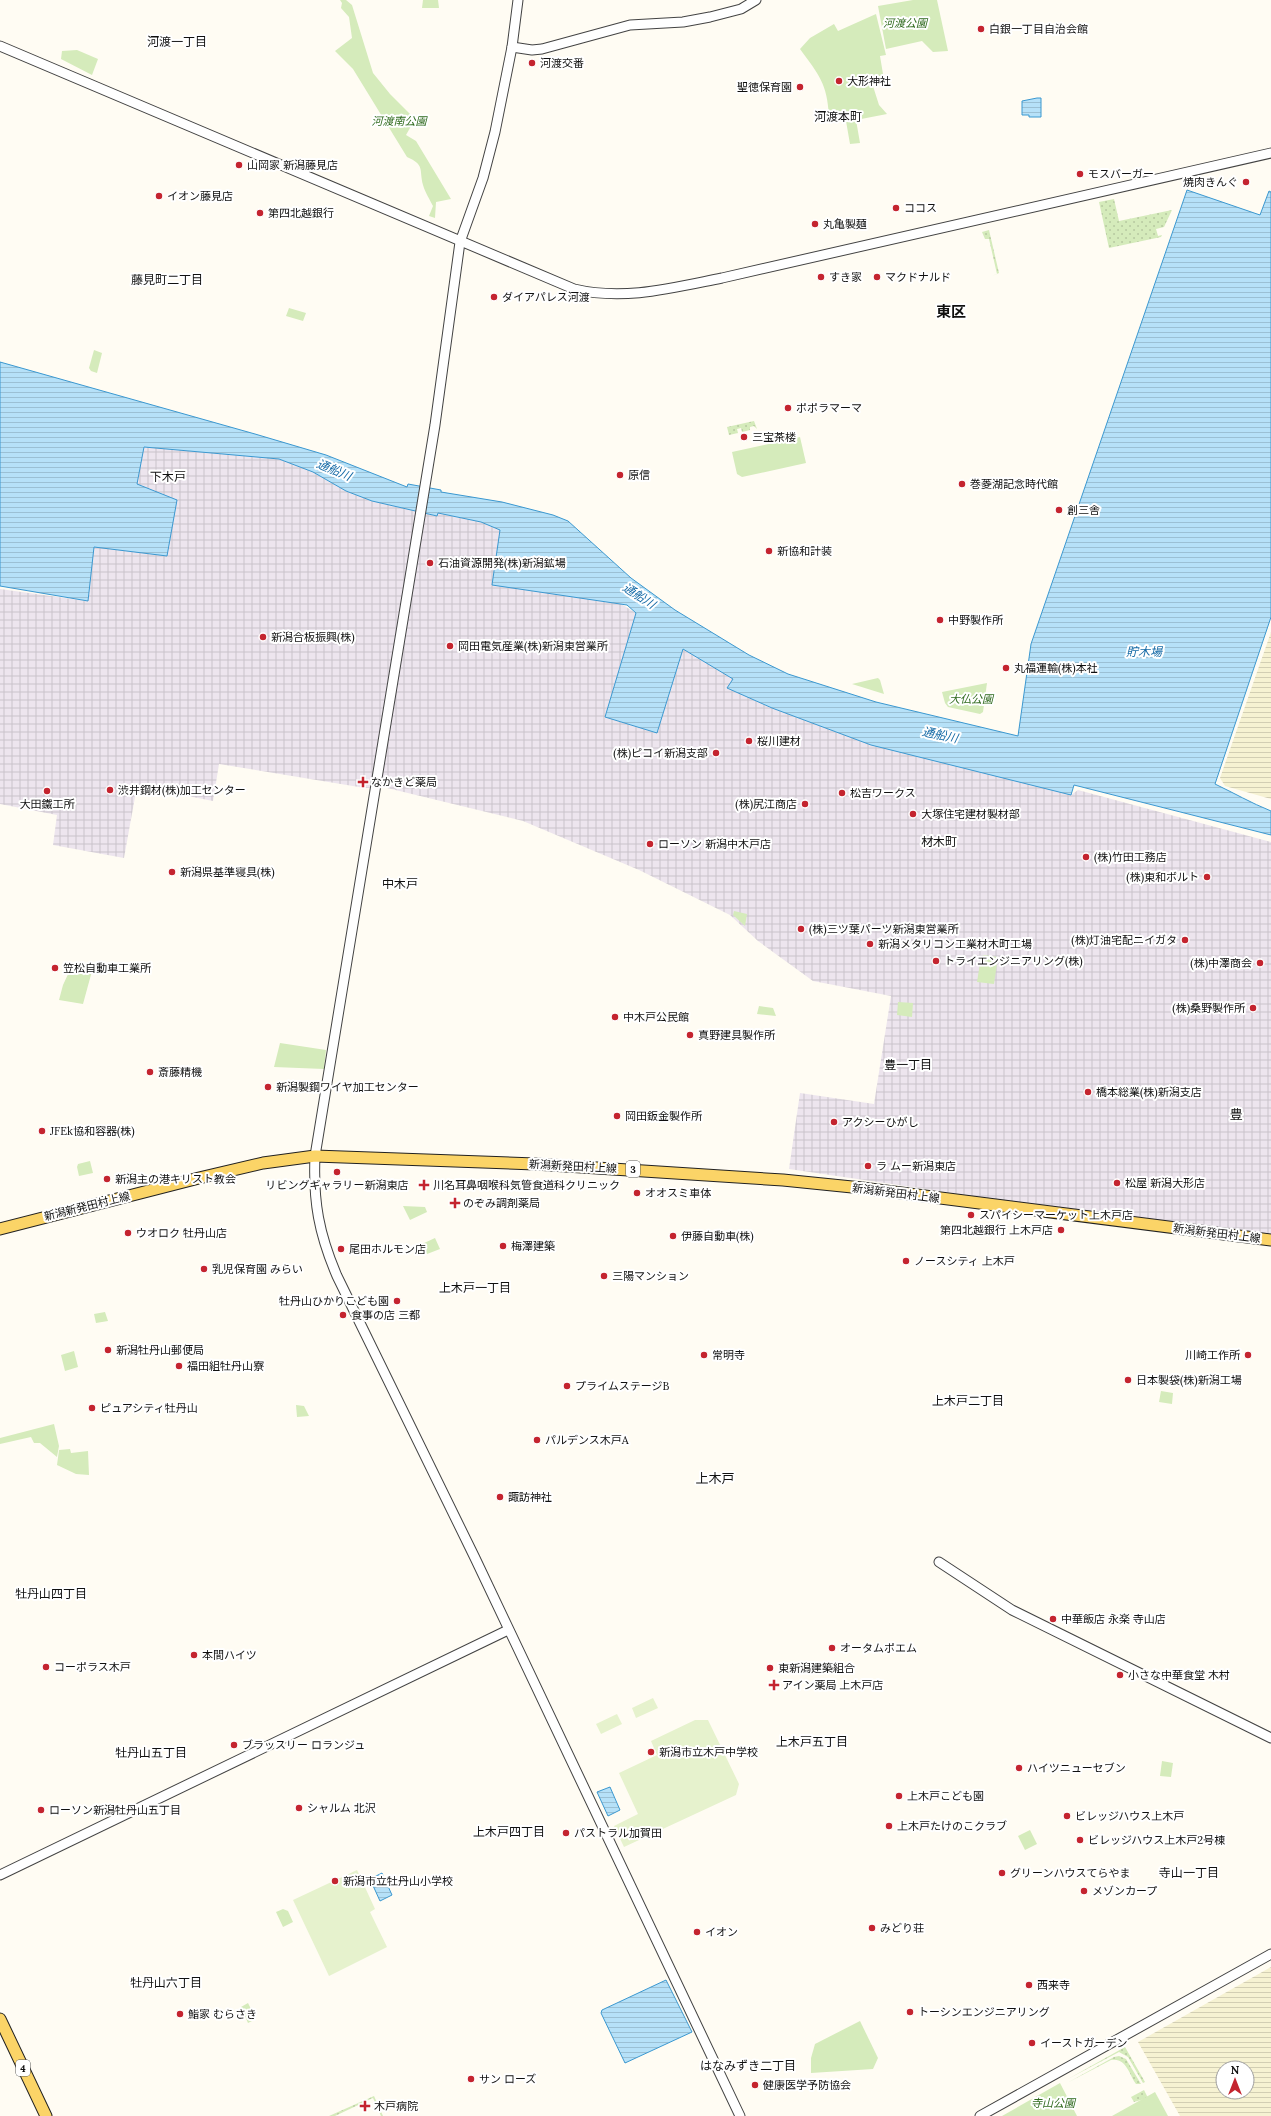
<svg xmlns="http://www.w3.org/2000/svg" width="1271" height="2116" font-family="Lora,'Noto Sans JP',serif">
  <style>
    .industrial { fill: url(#industrial-grid) }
    .farmland { fill: url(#farmland-rules); fill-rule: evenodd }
    .grass { fill: url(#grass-dots) }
    .park { fill: #d5ebbb }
    .pitch { fill: #e6f2cd }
    .water { fill: url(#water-rules); stroke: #3b98d0 }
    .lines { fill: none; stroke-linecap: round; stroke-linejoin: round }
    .minor-casing { stroke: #434343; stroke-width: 11 }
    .major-casing { stroke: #212121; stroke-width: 13 }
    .minor { stroke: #fff; stroke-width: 9 }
    .major { stroke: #fbd467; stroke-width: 11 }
    .poi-dot { fill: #c4242f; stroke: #fff; stroke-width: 1.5 }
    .labels { text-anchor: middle; stroke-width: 4; stroke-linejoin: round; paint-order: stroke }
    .shield { fill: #fff; stroke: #585858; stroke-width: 1 }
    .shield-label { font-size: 10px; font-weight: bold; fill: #101010 }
    .park-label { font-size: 11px; font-style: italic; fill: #2f6a1e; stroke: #fff }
    .poi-label { font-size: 11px; fill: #101010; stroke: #fff; text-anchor: start }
    .street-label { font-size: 11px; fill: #101010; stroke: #fff }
    .neighbourhood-label { font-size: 12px; fill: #101010; stroke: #fff }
    .water-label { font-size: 12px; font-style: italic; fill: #156aa6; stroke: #fff }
    .quarter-label { font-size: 13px; fill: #101010; stroke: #fff }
    .district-label { font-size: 15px; font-weight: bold; fill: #101010; stroke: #fff }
  </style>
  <defs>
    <pattern id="industrial-grid" width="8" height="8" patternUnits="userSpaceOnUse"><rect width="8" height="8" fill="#ede5ee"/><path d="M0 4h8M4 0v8" fill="none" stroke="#cac3cb"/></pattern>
    <pattern id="farmland-rules" width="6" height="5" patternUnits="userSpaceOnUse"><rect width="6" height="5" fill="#f6f2d2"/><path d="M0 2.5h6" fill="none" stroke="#d2ceb3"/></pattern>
    <pattern id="grass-dots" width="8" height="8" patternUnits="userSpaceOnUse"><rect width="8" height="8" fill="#d5ebbb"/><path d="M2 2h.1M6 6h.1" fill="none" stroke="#b6c8a0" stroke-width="1.8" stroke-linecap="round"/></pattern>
    <pattern id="water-rules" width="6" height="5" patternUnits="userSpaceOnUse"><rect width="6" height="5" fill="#b6e1f8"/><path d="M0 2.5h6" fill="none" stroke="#9bc0d4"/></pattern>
  </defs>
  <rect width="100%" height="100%" fill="#fffcf3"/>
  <path class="industrial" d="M144 447 279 459 313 472 346 491 372 501 436 516 437 513 481 522 500 530 636 613 605 717 657 733 683 649 733 679 728 688 769 707 871 745 1071 795 1078 790 1271 842V1237L1130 1219 789 1169 800 1093 874 1104 891 996 813 981 758 941 730 915 639 870 523 821 383 787 365 788 219 764 213 801 137 786 124 858 53 845 57 815 0 804V589L87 601 94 547 136 484Z"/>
  <g class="farmland">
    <path d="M1271 632V799L1225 786 1220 778Z"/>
    <path d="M1271 1967V2116H1180L1138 2042ZM1223 2068H1247V2092H1223Z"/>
  </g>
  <g class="grass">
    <path d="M1114 199 1119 221 1172 210 1164 227 1156 229 1158 236 1162 235 1161 237 1109 248 1099 202Z"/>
    <path d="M989 230 999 273 992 276 997 274 989 239H985L982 232Z"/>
    <path d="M754 421 757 429 754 426 750 427V430L742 432 741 428 737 429 738 433 729 435 727 427Z"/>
    <path d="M1125 2047 1145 2082 1143 2083 1128 2057 1119 2052 1068 2079Z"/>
    <path d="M1119 2056 1126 2059 1141 2084H1136C1129 2074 1126 2057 1111 2060L1067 2083 1114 2057Z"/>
    <path d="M1144 2090 1148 2098 1134 2102 1131 2097Z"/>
    <path d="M374 2096 383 2116H381L373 2098 335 2116H329Z"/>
  </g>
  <g class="park">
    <path d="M340 0H346L352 5 373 73 390 94 415 119 406 135 416 141 451 199 436 202 435 218 429 216 433 206C430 200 425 192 423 185 419 169 425 165 407 157L353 69 335 51 352 38 349 17 341 8 342 3Z"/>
    <path d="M423 0H438L439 8H422Z"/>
    <path d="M913 0H937L948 51 933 52 922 41 886 49 878 6Z"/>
    <path d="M876 14 886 55 880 56 884 80 872 83 879 105 887 114 856 120 860 143 850 144 846 121H838L837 116H829C827 83 819 75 800 49L810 38 834 24 838 31Z"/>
    <path d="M77 50 98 59 92 75 61 59 62 51Z"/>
    <path d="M289 308 306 313 303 321 286 316Z"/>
    <path d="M94 350 102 353 97 373 91 371 89 368Z"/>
    <path d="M800 437 806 463 742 477 737 474 732 452Z"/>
    <path d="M878 678 880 680 884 694 852 684Z"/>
    <path d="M987 683 983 712 980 714 948 707 945 703 942 692Z"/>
    <path d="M734 911 747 914 745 926 733 915Z"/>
    <path d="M984 955 998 957 994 984 977 982 981 957Z"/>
    <path d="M79 964 92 971 83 1004 59 1000 63 985 70 970 73 971 76 965 78 966Z"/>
    <path d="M898 1002 913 1003 912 1017 897 1015Z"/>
    <path d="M759 1006 773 1008 776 1016 757 1014Z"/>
    <path d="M280 1043 326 1050 324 1069 274 1067Z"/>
    <path d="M90 1161 93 1173 79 1176 77 1167 78 1164Z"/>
    <path d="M403 1206 425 1207 427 1212 410 1220Z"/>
    <path d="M435 1238 440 1249 427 1254 422 1244Z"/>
    <path d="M105 1312 108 1321 96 1323 94 1314Z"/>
    <path d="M74 1351 78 1367 65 1371 61 1355Z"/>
    <path d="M1161 1391 1173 1393 1172 1404 1159 1402Z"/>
    <path d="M296 1405 304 1406 309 1416 297 1417Z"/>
    <path d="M54 1424 59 1446 57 1457 40 1443H34L31 1437 0 1444V1438Z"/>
    <path d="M70 1449 71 1453 88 1451 89 1475 76 1474 57 1465 59 1450Z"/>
    <path d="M1162 1761 1173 1763 1171 1777 1160 1776Z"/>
    <path d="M1030 1830 1037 1844 1025 1850 1018 1836Z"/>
    <path d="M283 1909 288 1911 293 1922 283 1927 276 1912Z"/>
    <path d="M248 2003 256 2019 248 2023 241 2007Z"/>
    <path d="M860 2021 878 2058 873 2069 811 2073V2058L815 2044Z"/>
    <path d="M1060 2083 1077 2116H1002Z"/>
    <path d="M1155 2092 1168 2116H1112Z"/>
  </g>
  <g class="pitch">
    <path d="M653 1698 658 1708 636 1718 632 1708Z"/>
    <path d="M617 1714 622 1724 601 1734 596 1724Z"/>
    <path d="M695 1720H708L739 1784 736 1795 624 1847 614 1826 638 1814 619 1773 657 1755 651 1741Z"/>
    <path d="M357 1870 375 1909 370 1912 387 1947 329 1976 293 1900Z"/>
  </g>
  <g class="water">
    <path d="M1037 98H1041V117H1029V115H1022V101Z"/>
    <path d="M1187 190 1260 215 1269 191 1271 192V617L1215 784C1234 793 1251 803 1271 811V835L1074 785 1071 795 871 745 772 708 727 688 733 679 683 649 657 733 605 717 636 613 627 605 492 585 500 530 481 522 438 513 437 516 372 501 346 491 313 472 279 459 144 447 137 484 177 500 167 556 94 547 88 601 0 586V362L255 434 326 455 407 487 408 484 441 490V492L502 502 553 515 568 521 631 578 675 610 749 655 788 674 876 702 1018 736 1031 644Z"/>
    <path d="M610 1787 620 1810 608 1816 597 1792Z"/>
    <path d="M382 1873 392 1895 380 1901 370 1879Z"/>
    <path d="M666 1980 692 2032 625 2063 601 2013 602 2010Z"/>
  </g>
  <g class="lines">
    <defs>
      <g id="minor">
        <path d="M518 0 512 47 495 132 483 178 460 242 435 425 315 1156C313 1202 319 1234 337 1276L475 1558 740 2116"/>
        <path d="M0 46 574 289C624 301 672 288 722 278L1271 153"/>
        <path d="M512 47 532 50 542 49 630 25 683 22 710 17 741 9 756 0"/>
        <path d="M939 1562 1012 1610 1271 1738"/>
        <path d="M0 1875 508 1630"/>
        <path d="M980 2116 1271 1954"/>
      </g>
      <g id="major">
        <path d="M0 1229 199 1178 263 1163 315 1156 535 1164 783 1180 862 1188 1271 1240"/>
        <path d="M0 2019 46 2116"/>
      </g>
    </defs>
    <use href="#minor" class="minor-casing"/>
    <use href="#major" class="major-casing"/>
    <use href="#minor" class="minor"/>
    <use href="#major" class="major"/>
  </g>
  <g class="poi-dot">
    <circle cx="981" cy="29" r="4"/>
    <circle cx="532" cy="63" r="4"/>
    <circle cx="839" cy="81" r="4"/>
    <circle cx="800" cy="87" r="4"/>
    <circle cx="239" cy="165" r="4"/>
    <circle cx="1080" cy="174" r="4"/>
    <circle cx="1246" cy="182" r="4"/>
    <circle cx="159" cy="196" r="4"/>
    <circle cx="896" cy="208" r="4"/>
    <circle cx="260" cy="213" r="4"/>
    <circle cx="815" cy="224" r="4"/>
    <circle cx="821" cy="277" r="4"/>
    <circle cx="877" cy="277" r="4"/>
    <circle cx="494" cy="297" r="4"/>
    <circle cx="788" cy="408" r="4"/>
    <circle cx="744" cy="437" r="4"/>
    <circle cx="620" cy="475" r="4"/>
    <circle cx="962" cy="484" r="4"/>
    <circle cx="1059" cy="510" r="4"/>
    <circle cx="769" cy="551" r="4"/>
    <circle cx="430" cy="563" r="4"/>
    <circle cx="940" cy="620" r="4"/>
    <circle cx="263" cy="637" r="4"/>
    <circle cx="450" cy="646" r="4"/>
    <circle cx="1006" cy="668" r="4"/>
    <circle cx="749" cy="741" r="4"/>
    <circle cx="716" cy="753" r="4"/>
    <path d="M361 776h4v4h4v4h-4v4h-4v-4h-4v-4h4z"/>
    <circle cx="110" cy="790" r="4"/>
    <circle cx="47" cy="791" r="4"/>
    <circle cx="842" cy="793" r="4"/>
    <circle cx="805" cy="804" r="4"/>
    <circle cx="913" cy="814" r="4"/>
    <circle cx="650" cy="844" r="4"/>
    <circle cx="1086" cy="857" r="4"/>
    <circle cx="172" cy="872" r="4"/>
    <circle cx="1207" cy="877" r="4"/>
    <circle cx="801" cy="929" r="4"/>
    <circle cx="1185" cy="940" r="4"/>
    <circle cx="870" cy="944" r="4"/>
    <circle cx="936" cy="961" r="4"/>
    <circle cx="1260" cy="963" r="4"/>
    <circle cx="55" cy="968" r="4"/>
    <circle cx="1253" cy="1008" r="4"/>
    <circle cx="615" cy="1017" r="4"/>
    <circle cx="690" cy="1035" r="4"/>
    <circle cx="150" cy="1072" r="4"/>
    <circle cx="268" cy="1087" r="4"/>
    <circle cx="1088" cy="1092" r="4"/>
    <circle cx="617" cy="1116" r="4"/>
    <circle cx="834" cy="1122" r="4"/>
    <circle cx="42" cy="1131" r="4"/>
    <circle cx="868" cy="1166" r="4"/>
    <circle cx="337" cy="1172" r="4"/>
    <circle cx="107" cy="1179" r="4"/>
    <circle cx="1117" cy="1183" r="4"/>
    <path d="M422 1179h4v4h4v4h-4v4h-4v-4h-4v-4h4z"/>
    <circle cx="637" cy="1193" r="4"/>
    <path d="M453 1197h4v4h4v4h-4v4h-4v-4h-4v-4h4z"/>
    <circle cx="971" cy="1215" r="4"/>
    <circle cx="1061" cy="1230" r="4"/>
    <circle cx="128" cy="1233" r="4"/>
    <circle cx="673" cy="1236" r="4"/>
    <circle cx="503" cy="1246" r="4"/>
    <circle cx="341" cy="1249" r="4"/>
    <circle cx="906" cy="1261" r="4"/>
    <circle cx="204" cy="1269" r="4"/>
    <circle cx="604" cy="1276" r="4"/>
    <circle cx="397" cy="1301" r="4"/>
    <circle cx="343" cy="1315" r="4"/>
    <circle cx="108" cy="1350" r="4"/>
    <circle cx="704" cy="1355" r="4"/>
    <circle cx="1248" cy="1355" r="4"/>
    <circle cx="179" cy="1366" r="4"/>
    <circle cx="1128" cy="1380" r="4"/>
    <circle cx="567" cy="1386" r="4"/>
    <circle cx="92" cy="1408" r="4"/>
    <circle cx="537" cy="1440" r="4"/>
    <circle cx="500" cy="1497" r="4"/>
    <circle cx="1053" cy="1619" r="4"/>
    <circle cx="832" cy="1648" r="4"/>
    <circle cx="194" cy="1655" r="4"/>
    <circle cx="46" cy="1667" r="4"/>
    <circle cx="770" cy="1668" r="4"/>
    <circle cx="1120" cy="1675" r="4"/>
    <path d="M772 1679h4v4h4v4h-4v4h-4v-4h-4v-4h4z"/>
    <circle cx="234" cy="1745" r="4"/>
    <circle cx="651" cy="1752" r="4"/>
    <circle cx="1019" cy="1768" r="4"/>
    <circle cx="899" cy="1796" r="4"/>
    <circle cx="299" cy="1808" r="4"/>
    <circle cx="41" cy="1810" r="4"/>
    <circle cx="1067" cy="1816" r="4"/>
    <circle cx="889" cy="1826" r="4"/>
    <circle cx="566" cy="1833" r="4"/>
    <circle cx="1080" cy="1840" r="4"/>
    <circle cx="1002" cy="1873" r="4"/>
    <circle cx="335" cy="1881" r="4"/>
    <circle cx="1084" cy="1891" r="4"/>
    <circle cx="872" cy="1928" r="4"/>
    <circle cx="697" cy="1932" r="4"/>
    <circle cx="1029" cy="1985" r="4"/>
    <circle cx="910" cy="2012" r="4"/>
    <circle cx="180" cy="2014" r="4"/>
    <circle cx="1032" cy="2043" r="4"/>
    <circle cx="471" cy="2079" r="4"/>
    <circle cx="755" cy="2085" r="4"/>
    <path d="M363 2100h4v4h4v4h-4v4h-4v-4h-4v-4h4z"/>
  </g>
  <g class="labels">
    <g class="shield">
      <rect x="626" y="1161" width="14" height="16" rx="3"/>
      <rect x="16" y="2060" width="14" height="16" rx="3"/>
    </g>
    <g class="shield-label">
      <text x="633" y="1173">3</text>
      <text x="23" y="2072">4</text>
    </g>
    <g class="park-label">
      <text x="905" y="27">河渡公園</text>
      <text x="399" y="125">河渡南公園</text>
      <text x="971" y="703">大仏公園</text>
      <text x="1053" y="2107">寺山公園</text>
    </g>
    <g class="poi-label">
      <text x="989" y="33">白銀一丁目自治会館</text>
      <text x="540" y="67">河渡交番</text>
      <text x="847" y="85">大形神社</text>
      <text x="792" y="91" text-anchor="end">聖徳保育園</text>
      <text x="247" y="169">山岡家 新潟藤見店</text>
      <text x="1088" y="178">モスバーガー</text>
      <text x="1238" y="186" text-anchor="end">焼肉きんぐ</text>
      <text x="167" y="200">イオン藤見店</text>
      <text x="904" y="212">ココス</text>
      <text x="268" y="217">第四北越銀行</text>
      <text x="823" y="228">丸亀製麺</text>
      <text x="829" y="281">すき家</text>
      <text x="885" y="281">マクドナルド</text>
      <text x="502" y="301">ダイアパレス河渡</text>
      <text x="796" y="412">ポポラマーマ</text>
      <text x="752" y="441">三宝茶楼</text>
      <text x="628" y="479">原信</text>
      <text x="970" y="488">巻菱湖記念時代館</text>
      <text x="1067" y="514">創三舎</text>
      <text x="777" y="555">新協和計装</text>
      <text x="438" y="567">石油資源開発(株)新潟鉱場</text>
      <text x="948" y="624">中野製作所</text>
      <text x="271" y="641">新潟合板振興(株)</text>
      <text x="458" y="650">岡田電気産業(株)新潟東営業所</text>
      <text x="1014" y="672">丸福運輸(株)本社</text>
      <text x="757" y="745">桜川建材</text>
      <text x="708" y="757" text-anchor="end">(株)ピコイ新潟支部</text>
      <text x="371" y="786">なかきど薬局</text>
      <text x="118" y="794">渋井鋼材(株)加工センター</text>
      <text x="850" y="797">松吉ワークス</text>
      <text x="47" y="808" text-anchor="middle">大田鐵工所</text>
      <text x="797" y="808" text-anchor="end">(株)尻江商店</text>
      <text x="921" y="818">大塚住宅建材製材部</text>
      <text x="658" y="848">ローソン 新潟中木戸店</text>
      <text x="1094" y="861">(株)竹田工務店</text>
      <text x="180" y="876">新潟県基準寝具(株)</text>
      <text x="1199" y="881" text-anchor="end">(株)東和ボルト</text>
      <text x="809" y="933">(株)三ツ葉パーツ新潟東営業所</text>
      <text x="1177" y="944" text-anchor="end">(株)灯油宅配ニイガタ</text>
      <text x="878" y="948">新潟メタリコン工業材木町工場</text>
      <text x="944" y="965">トライエンジニアリング(株)</text>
      <text x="1252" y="967" text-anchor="end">(株)中澤商会</text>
      <text x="63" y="972">笠松自動車工業所</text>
      <text x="1245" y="1012" text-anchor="end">(株)桑野製作所</text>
      <text x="623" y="1021">中木戸公民館</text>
      <text x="698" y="1039">真野建具製作所</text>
      <text x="158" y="1076">斎藤精機</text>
      <text x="276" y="1091">新潟製鋼ワイヤ加工センター</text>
      <text x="1096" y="1096">橋本総業(株)新潟支店</text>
      <text x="625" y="1120">岡田鈑金製作所</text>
      <text x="842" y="1126">アクシーひがし</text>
      <text x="50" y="1135">JFEk協和容器(株)</text>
      <text x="876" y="1170">ラ ムー新潟東店</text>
      <text x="115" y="1183">新潟主の港キリスト教会</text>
      <text x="1125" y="1187">松屋 新潟大形店</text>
      <text x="337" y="1189" text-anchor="middle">リビングギャラリー新潟東店</text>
      <text x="433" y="1189">川名耳鼻咽喉科気管食道科クリニック</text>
      <text x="645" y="1197">オオスミ車体</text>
      <text x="463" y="1207">のぞみ調剤薬局</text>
      <text x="979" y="1219">スパイシーマーケット上木戸店</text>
      <text x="1053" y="1234" text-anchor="end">第四北越銀行 上木戸店</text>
      <text x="136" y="1237">ウオロク 牡丹山店</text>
      <text x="681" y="1240">伊藤自動車(株)</text>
      <text x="511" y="1250">梅澤建築</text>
      <text x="349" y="1253">尾田ホルモン店</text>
      <text x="914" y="1265">ノースシティ 上木戸</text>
      <text x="212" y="1273">乳児保育園 みらい</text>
      <text x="612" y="1280">三陽マンション</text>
      <text x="389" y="1305" text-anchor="end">牡丹山ひかりこども園</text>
      <text x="351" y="1319">食事の店 三都</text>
      <text x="116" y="1354">新潟牡丹山郵便局</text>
      <text x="712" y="1359">常明寺</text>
      <text x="1240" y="1359" text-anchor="end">川崎工作所</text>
      <text x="187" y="1370">福田組牡丹山寮</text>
      <text x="1136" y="1384">日本製袋(株)新潟工場</text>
      <text x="575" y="1390">プライムステージB</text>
      <text x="100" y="1412">ピュアシティ牡丹山</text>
      <text x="545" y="1444">パルデンス木戸A</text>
      <text x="508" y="1501">諏訪神社</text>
      <text x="1061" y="1623">中華飯店 永楽 寺山店</text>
      <text x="840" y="1652">オータムポエム</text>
      <text x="202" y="1659">本間ハイツ</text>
      <text x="54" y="1671">コーポラス木戸</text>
      <text x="778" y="1672">東新潟建築組合</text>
      <text x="1128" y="1679">小さな中華食堂 木村</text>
      <text x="782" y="1689">アイン薬局 上木戸店</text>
      <text x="242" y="1749">ブラッスリー ロランジュ</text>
      <text x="659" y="1756">新潟市立木戸中学校</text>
      <text x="1027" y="1772">ハイツニューセブン</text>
      <text x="907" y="1800">上木戸こども園</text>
      <text x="307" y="1812">シャルム 北沢</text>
      <text x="49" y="1814">ローソン新潟牡丹山五丁目</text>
      <text x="1075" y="1820">ビレッジハウス上木戸</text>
      <text x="897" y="1830">上木戸たけのこクラブ</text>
      <text x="574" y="1837">パストラル加賀田</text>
      <text x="1088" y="1844">ビレッジハウス上木戸2号棟</text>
      <text x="1010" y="1877">グリーンハウスてらやま</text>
      <text x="343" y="1885">新潟市立牡丹山小学校</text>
      <text x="1092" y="1895">メゾンカープ</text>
      <text x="880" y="1932">みどり荘</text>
      <text x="705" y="1936">イオン</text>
      <text x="1037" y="1989">西来寺</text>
      <text x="918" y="2016">トーシンエンジニアリング</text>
      <text x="188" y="2018">鮨家 むらさき</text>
      <text x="1040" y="2047">イーストガーデン</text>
      <text x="479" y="2083">サン ローズ</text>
      <text x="763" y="2089">健康医学予防協会</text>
      <text x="374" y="2110">木戸病院</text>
    </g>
    <g class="street-label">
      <text transform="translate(573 1166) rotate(3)" y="4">新潟新発田村上線</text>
      <text transform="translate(896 1193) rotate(7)" y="4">新潟新発田村上線</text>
      <text transform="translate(87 1206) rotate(-14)" y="4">新潟新発田村上線</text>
      <text transform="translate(1217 1233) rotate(7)" y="4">新潟新発田村上線</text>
    </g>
    <g class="neighbourhood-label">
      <text x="177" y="46">河渡一丁目</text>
      <text x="838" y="121">河渡本町</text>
      <text x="167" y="284">藤見町二丁目</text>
      <text x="168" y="481">下木戸</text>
      <text x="939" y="846">材木町</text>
      <text x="400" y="888">中木戸</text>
      <text x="908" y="1069">豊一丁目</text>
      <text x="475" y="1292">上木戸一丁目</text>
      <text x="968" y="1405">上木戸二丁目</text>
      <text x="51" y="1598">牡丹山四丁目</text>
      <text x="812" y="1746">上木戸五丁目</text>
      <text x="151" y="1757">牡丹山五丁目</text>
      <text x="509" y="1836">上木戸四丁目</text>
      <text x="1189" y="1877">寺山一丁目</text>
      <text x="166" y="1987">牡丹山六丁目</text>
      <text x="748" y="2070">はなみずき二丁目</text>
    </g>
    <g class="water-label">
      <text transform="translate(334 470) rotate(23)" y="4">通船川</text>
      <text transform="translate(639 596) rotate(33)" y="4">通船川</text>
      <text x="1144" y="656">貯木場</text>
      <text transform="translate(940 735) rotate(12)" y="4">通船川</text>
    </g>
    <g class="quarter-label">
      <text x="1236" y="1119">豊</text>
      <text x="715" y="1483">上木戸</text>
    </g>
    <g class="district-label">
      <text x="951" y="317">東区</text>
    </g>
  </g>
  <g transform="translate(1235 2080)"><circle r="19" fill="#ffffff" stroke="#9f9f9f"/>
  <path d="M0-3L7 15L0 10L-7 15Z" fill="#c4242f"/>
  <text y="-6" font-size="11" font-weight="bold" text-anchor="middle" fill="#101010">N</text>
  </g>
</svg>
